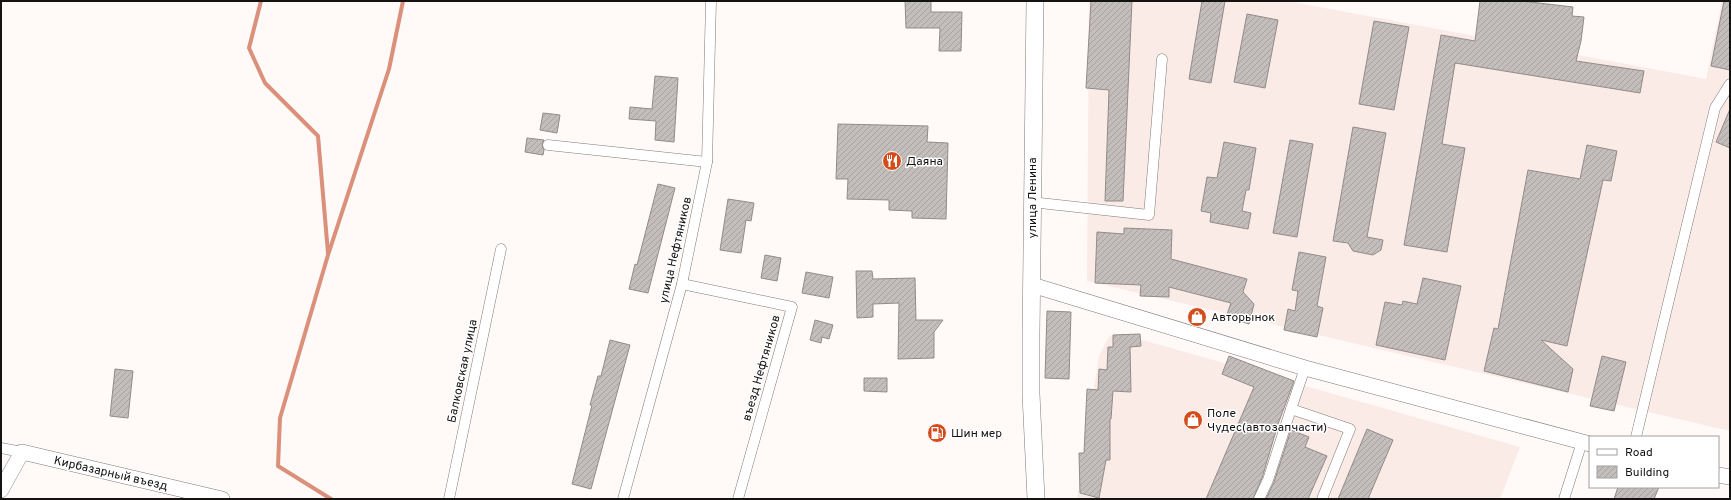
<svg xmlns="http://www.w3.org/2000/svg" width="1731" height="500" font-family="Overpass,sans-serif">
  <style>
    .built { fill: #faebe6 }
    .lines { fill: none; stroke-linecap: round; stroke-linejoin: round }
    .stream { stroke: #da907a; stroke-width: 4 }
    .building { fill: url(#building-hatch); stroke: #918b8a }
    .street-casing { stroke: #807a79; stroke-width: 11 }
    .secondary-casing { stroke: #807a79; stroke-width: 16 }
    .primary-casing { stroke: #807a79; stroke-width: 18 }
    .street { stroke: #fff; stroke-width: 10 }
    .secondary { stroke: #fff; stroke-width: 15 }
    .primary { stroke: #fff; stroke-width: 17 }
    .labels { text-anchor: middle; stroke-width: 3; stroke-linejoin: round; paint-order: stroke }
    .poi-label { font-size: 12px; fill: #151212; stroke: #fff; text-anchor: start }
    .street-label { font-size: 12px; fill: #151212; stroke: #fff }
  </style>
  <defs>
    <pattern id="building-hatch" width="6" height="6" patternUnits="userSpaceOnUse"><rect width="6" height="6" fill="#c3bdbb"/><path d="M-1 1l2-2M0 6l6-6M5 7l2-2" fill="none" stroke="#a7a1a0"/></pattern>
  </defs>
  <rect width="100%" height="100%" fill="#fff9f7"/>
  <g class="built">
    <path d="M1089 1H1287L1706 79 1722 1H1730V431L1087 281Z"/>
    <path d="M1113 335H1125L1520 447 1500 499H1077L1099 356 1109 336Z"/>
  </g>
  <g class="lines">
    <g class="stream">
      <path d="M261 1 249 48 265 83 318 136 328 253"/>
      <path d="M331 499 278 466 280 418 328 255 389 69 403 1"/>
    </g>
  </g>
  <g class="building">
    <path d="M905 1H931V12H962L961 51H939L940 28H906Z"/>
    <path d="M1091 1H1132L1123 201H1105L1109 90 1086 88Z"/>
    <path d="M1202 1H1225L1211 83 1189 79Z"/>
    <path d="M1480 1H1522L1573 7 1572 16 1584 17 1581 41 1576 61 1644 71 1640 93 1455 63 1442 144 1465 148 1447 252 1404 245 1441 35 1475 41Z"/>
    <path d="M1724 1H1730V70L1711 66Z"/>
    <path d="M1247 14 1278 20 1265 88 1234 82Z"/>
    <path d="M1374 21 1409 27 1394 110 1359 104Z"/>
    <path d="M655 76 678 78 674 142 655 140 656 121 629 119 630 107 652 109Z"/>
    <path d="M1730 109V148L1716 142Z"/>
    <path d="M543 113 560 115 557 133 540 130Z"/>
    <path d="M838 124 928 126 927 142 948 143 946 219 912 218V211L889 210V200L847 199 848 179H836Z"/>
    <path d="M1353 127 1386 133 1367 237 1383 240 1381 250 1373 255 1353 251 1348 243 1333 241Z"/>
    <path d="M527 138 544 140 542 145 544 150 543 155 525 152Z"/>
    <path d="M1290 140 1313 144 1297 237 1273 233Z"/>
    <path d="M1224 142 1256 148 1249 190H1246L1242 211 1251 213 1248 229 1210 222 1211 213 1201 211 1207 177 1217 178Z"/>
    <path d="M1587 145 1617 151 1611 181 1603 180 1567 346 1541 340 1573 369 1568 392 1484 371 1494 328 1498 329 1528 170 1580 179Z"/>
    <path d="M658 184 675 188 648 293 629 289 635 264 637 265Z"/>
    <path d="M728 199 754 203 751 221 746 220 741 253 720 250Z"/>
    <path d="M1124 228 1172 230 1171 259 1247 279 1243 292 1254 304 1249 324 1226 317 1231 303 1169 287V297L1140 296 1141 285 1095 283 1097 232 1124 234Z"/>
    <path d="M1299 252 1326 257 1317 306 1323 308 1317 337 1284 330 1288 309 1295 311 1298 291 1292 290Z"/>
    <path d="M765 255 781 258 777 281 761 278Z"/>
    <path d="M856 271H872L873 279 915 278 916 320H943L934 332V358L898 359 899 303 873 304V317L857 318Z"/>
    <path d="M806 272 833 277 829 298 802 293Z"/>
    <path d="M1423 278 1461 286 1445 360 1376 345 1385 302 1402 305 1403 301 1417 304Z"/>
    <path d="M1047 311 1071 312 1069 379 1045 378Z"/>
    <path d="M815 320 833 325 829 339 822 337 821 343 810 340Z"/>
    <path d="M1140 334 1141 346 1130 347 1131 392 1113 391 1111 419H1110V460H1106L1099 498 1080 493 1079 453H1084L1087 389 1098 390 1099 369 1107 370 1108 347H1113V335Z"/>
    <path d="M610 340 630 345 591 489 572 484 592 405H590L598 376H601Z"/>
    <path d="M1229 356 1294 381 1278 424 1262 478 1253 499H1206L1254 387 1222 374Z"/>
    <path d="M1602 356 1626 362 1614 411 1590 406Z"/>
    <path d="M115 369 133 371 128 418 110 416Z"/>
    <path d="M864 378H887V392L864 391Z"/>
    <path d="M1367 429 1393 440 1368 499H1338Z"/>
    <path d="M1291 430 1309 437 1305 447 1327 456 1308 499H1266L1274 482Z"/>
    <path d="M1618 487H1659L1654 499H1614Z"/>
  </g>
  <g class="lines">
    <defs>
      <g id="street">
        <path d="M548 145 707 162"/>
        <path d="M1031 202 1149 215 1162 59"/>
        <path d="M682 284 792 307 738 499"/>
        <path d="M1305 368 1291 409 1350 429 1322 499"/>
        <path d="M1636 437 1715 108 1730 84"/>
        <path d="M1 448 22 452"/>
        <path d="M449 499 501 249"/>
        <path d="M623 499 682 284 707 162 711 1"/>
        <path d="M1259 499 1268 480 1291 409"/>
        <path d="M1564 499 1582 442"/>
      </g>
      <g id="secondary">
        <path d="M1032 285 1305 368 1590 444"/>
        <path d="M1718 475 1730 477"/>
        <path d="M1 490 22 452 222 499"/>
      </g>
      <path id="primary" d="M1035 1 1031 334V394L1036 499"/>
    </defs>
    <use href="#street" class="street-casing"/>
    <use href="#secondary" class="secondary-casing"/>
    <use href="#primary" class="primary-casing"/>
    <use href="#street" class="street"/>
    <use href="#secondary" class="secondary"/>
    <use href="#primary" class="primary"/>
  </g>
  <defs>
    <symbol id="restaurant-disc" viewBox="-11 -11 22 22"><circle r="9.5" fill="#d34c1c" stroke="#fff"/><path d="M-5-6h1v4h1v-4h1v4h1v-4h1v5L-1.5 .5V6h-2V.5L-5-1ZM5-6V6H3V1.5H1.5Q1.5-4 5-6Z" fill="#fff"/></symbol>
    <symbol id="shop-disc" viewBox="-11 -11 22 22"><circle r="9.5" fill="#d34c1c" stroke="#fff"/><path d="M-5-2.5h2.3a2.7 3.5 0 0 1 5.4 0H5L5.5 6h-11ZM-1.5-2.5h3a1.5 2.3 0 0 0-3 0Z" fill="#fff"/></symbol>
    <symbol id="fuel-disc" viewBox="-11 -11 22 22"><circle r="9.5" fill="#d34c1c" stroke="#fff"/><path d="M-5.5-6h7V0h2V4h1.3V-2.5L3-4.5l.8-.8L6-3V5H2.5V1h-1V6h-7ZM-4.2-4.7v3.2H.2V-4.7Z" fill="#fff"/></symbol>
  </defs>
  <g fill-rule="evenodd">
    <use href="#restaurant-disc" x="881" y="150" width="22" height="22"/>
    <use href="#shop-disc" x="1186" y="306" width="22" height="22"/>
    <use href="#shop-disc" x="1182" y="409" width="22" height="22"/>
    <use href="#fuel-disc" x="926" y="422" width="22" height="22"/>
  </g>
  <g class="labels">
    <g class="poi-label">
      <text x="906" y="165">Даяна</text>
      <text x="1211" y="321">Авторынок</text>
      <text x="1207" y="417">Поле<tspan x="1207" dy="14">Чудес(автозапчасти)</tspan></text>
      <text x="951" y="437">Шин мер</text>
    </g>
    <g class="street-label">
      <text transform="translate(1032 198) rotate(-90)" y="4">улица Ленина</text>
      <text transform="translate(675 250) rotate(-77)" y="4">улица Нефтяников</text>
      <text transform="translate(761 368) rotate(-74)" y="4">въезд Нефтяников</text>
      <text transform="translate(462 371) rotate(-78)" y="4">Балковская улица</text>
      <text transform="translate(111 473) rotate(13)" y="4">Кирбазарный въезд</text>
    </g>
  </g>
  <rect width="1731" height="500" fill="none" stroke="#151212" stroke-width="4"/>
  <rect x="1589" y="436" width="130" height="52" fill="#ffffff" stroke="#a1a0a0"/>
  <rect x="1597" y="449" width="20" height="6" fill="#ffffff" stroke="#a1a0a0"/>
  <text x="1625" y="456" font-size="12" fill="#151212">Road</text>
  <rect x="1597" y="466" width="20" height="12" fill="url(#building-hatch)" stroke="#a1a0a0"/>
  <text x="1625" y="476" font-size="12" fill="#151212">Building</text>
</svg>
